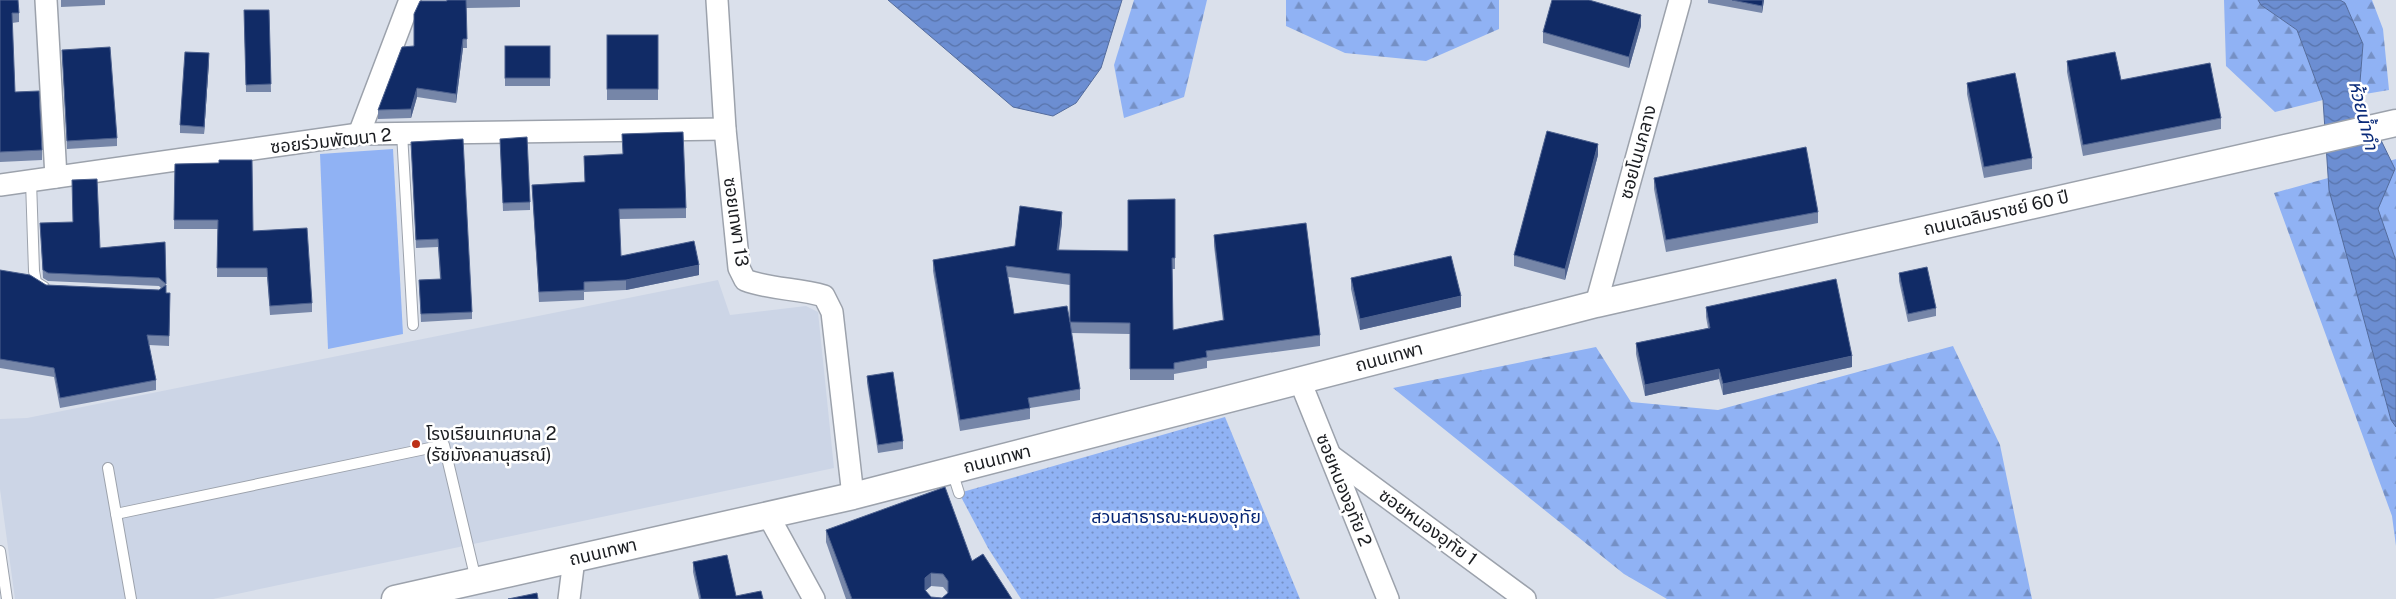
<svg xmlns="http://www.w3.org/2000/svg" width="2396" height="599" font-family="'Public Sans','Noto Sans Thai',sans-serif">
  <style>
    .built { fill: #ccd5e6 }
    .grass { fill: #90b2f4 }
    .forest { fill: url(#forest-firs) }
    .park { fill: url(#park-dots) }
    .water { fill: url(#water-waves); stroke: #546c9d }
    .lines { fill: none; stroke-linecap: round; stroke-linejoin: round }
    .service-casing { stroke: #9ca2ac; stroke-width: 12 }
    .minor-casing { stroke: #9ca2ac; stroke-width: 24 }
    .tertiary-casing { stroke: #9ca2ac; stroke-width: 29 }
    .service { stroke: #fff; stroke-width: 10 }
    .minor { stroke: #fff; stroke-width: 21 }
    .tertiary { stroke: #fff; stroke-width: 26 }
    .wall { fill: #7686a8; fill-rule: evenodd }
    .shaded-wall { fill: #4d618e }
    .building { fill: #112b66; stroke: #4d618e; fill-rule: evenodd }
    .poi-dot { fill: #bc3017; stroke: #fff; stroke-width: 2 }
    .labels { text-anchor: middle; stroke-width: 5; stroke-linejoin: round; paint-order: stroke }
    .street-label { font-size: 18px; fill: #1b1d21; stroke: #fff }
    .poi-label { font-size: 18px; fill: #1b1d21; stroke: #fff; text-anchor: start }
    .park-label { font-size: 18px; fill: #052574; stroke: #fff }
    .water-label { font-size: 19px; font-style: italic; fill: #082978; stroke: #fff }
  </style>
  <defs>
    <pattern id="forest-firs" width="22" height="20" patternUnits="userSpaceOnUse" patternTransform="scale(1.25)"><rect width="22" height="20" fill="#90b2f4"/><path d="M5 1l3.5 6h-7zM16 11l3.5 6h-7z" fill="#7590c5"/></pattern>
    <pattern id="park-dots" width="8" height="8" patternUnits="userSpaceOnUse" patternTransform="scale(1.25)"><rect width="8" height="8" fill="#90b2f4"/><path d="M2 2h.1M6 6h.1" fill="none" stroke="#7590c5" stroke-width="1.8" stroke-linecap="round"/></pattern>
    <pattern id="water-waves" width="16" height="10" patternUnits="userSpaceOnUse" patternTransform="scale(1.25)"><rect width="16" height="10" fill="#6c8ed2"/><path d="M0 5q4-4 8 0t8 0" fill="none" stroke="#5873aa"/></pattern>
  </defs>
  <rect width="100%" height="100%" fill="#dae0eb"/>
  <path class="built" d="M718 280 730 315 806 306 818 312 834 468 213 599H15L0 489V419L27 418Z"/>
  <path class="grass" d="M393 149 403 334 328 349 320 154Z"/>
  <g class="forest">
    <path d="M1134 0H1207L1184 97 1124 118 1114 65Z"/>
    <path d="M1286 0H1499V29L1426 61 1345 53 1286 26Z"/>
    <path d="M2224 0H2258L2261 5 2297 30 2323 100 2275 112 2226 66Z"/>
    <path d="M2340 0H2372L2383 29 2389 90 2359 95 2363 44 2345 3Z"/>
    <path d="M2396 159V546L2392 516 2274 193Z"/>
    <path d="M1953 346 2000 445 2032 599H1667L1624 574 1393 388 1596 347 1631 402 1718 410Z"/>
  </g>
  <path class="park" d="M1225 417 1300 599H1021L988 548 959 493Z"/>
  <g class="water">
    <path d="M888 0H1122L1101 68 1076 103 1053 116 1013 107Z"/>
    <path d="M2258 0H2340L2345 3 2363 44 2359 95 2395 169 2378 209 2396 261V427L2391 420 2329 190 2323 100 2297 30 2261 5Z"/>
  </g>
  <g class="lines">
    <defs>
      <g id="service">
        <path d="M402 133 413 325"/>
        <path d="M31 181 34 271 36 282 44 287"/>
        <path d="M108 468 131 599"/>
        <path d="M952 471 959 493"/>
        <path d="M116 514 444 445 476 580"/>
        <path d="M0 551 7 599"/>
      </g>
      <g id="minor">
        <path d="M46 0 56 177"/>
        <path d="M717 0 725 129 739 268 745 280C771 290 798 288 824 296L832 312 853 496"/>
        <path d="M359 134 410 0"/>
        <path d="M0 185 359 134 725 129"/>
        <path d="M1596 304 1680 0"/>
        <path d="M1300 381 1388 599"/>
        <path d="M1331 456 1525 599"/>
        <path d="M768 515 814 599"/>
        <path d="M569 599 574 559"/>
      </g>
      <path id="tertiary" d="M395 599 853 496 1596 304 2396 123"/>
    </defs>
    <use href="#service" class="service-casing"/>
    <use href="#minor" class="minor-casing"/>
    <use href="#tertiary" class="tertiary-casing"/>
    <use href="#service" class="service"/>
    <use href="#minor" class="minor"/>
    <use href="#tertiary" class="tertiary"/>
  </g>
  <g class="wall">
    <path d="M0 0 19 13V22L12 23 15 92 42 150V160L0 162Z"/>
    <path d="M61 0H105V5L61 7Z"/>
    <path d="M447 0H520V7L466 8 467 48H463L456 103 417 97 411 118 378 119V110L414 46Z"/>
    <path d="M1708 0H1764L1762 13 1708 3Z"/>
    <path d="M244 10H269L271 92H246Z"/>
    <path d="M1641 26 1629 68 1543 43V32Z"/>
    <rect x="607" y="35" width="51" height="65"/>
    <rect x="505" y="46" width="45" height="40"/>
    <path d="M62 50 117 138V146L67 149Z"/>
    <path d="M209 61 204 134 180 133V125Z"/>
    <path d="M2067 61 2221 118V129L2083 156 2067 72Z"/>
    <path d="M1967 83 2032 158V169L1984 178 1967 94Z"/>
    <path d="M500 139 530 202V210L503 211Z"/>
    <path d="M411 142 472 312V319L421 322 419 280 440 279 438 247 416 248Z"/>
    <path d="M1598 155 1565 280 1514 266V255Z"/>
    <path d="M584 156 686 208V218L619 219 621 256 699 275 626 290 584 292V300L539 302 532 185 585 182Z"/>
    <path d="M175 164 253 231 312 303V312L270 315 267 277H217L218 229H174Z"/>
    <path d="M1654 178 1818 212V223L1666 252 1654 189Z"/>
    <path d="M1175 199V269H1172L1173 330 1223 321 1214 246V235L1320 335V346L1207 361V368L1174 374V380H1130V334L1071 333 1080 389V400L1030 408V419L960 431 933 271V260L1015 246 1062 223 1059 250 1128 251ZM1008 277 1070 285V322L1014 314Z"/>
    <path d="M40 223 100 248 165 242 166 293H170L169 346 149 345 156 380V390L60 408 54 377 0 368V270L46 285 159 290 161 288 159 286 48 281 43 278Z"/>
    <path d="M1899 273 1936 308V316L1908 322 1899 281Z"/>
    <path d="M1351 278 1461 307 1360 330 1351 289Z"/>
    <path d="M1706 307 1852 367 1723 395 1719 379 1645 396 1636 354V343L1708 328 1706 317Z"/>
    <path d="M867 376 903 441V449L878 453 867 383Z"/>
    <path d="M826 530 972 561 1012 599H846L826 542ZM931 586 943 587 948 593 942 598 931 597 925 591Z"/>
    <path d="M693 562 736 596 763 599H699L693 572Z"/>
  </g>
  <g class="shaded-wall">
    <path d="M1763 0H1764L1762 13V6Z"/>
    <path d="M1641 15V26L1629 68V57Z"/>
    <path d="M463 39V48L456 103V94Z"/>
    <path d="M209 53V61L204 134V127Z"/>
    <path d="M417 88V97L411 118V109Z"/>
    <path d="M1598 144V155L1565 280V269Z"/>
    <path d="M1062 212V223L1057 261V250Z"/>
    <path d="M699 265V275L626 290V280Z"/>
    <path d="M1461 296V307L1360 330V319Z"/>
    <path d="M1852 356V367L1723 395V384Z"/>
    <path d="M1719 369V379L1645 396V385Z"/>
    <path d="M931 573V586L925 591V599V578Z"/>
  </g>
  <g class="building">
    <path d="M0 0H18L19 13H12L15 92 39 91 42 150 0 152Z"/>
    <path d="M447 0H466L467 39H463L456 94 417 88 411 109 378 110 402 47 414 46V14L420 1H447Z"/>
    <path d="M1552 0H1589L1641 15 1629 57 1543 32Z"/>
    <path d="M1732 0H1763L1762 6Z"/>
    <path d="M244 10H269L271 84 246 85Z"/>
    <rect x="607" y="35" width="51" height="54"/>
    <rect x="505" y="46" width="45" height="32"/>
    <path d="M110 47 117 138 67 141 62 50Z"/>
    <path d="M185 52 209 53 204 127 180 125Z"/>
    <path d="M2115 52 2121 80 2210 63 2221 118 2083 145 2067 61Z"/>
    <path d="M2015 73 2032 158 1984 167 1967 83Z"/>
    <path d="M1547 131 1598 144 1565 269 1514 255Z"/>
    <path d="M683 132 686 208 619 209 621 256 694 241 699 265 626 280 584 282V290L539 292 532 185 585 182 584 156 623 154 622 134Z"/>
    <path d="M527 137 530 202 503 203 500 139Z"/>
    <path d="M463 139 472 312 421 314 419 280 441 279 438 239 416 240 411 142Z"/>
    <path d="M1806 147 1818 212 1666 240 1654 178Z"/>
    <path d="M219 160H252L253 231 307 228 312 303 270 306 267 268H217L218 220H174L175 164 219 163Z"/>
    <path d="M97 179 100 248 165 242 166 284 159 278 48 273 43 270 40 223 73 222 72 180Z"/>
    <path d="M1175 199V258H1172L1173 330 1224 320 1214 235 1306 223 1320 335 1206 351 1207 357 1174 363V369H1130V323L1070 322 1080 389 1028 398 1030 408 960 420 933 260 1015 246 1020 206 1062 212 1057 250 1128 251V200ZM1006 266 1070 274V322L1067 306 1014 314Z"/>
    <path d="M1451 256 1461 296 1360 319 1351 278Z"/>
    <path d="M1927 267 1936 308 1908 314 1899 273Z"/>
    <path d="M0 270 30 275 46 285 159 290 166 285V293H170L169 336 147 335 156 380 60 398 54 368 0 359Z"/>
    <path d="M1836 279 1852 356 1723 384 1719 369 1645 385 1636 343 1710 328 1706 307Z"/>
    <path d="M893 372 903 441 878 445 867 376Z"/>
    <path d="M945 487 972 561 983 554 1012 599H852L826 530ZM931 573 943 574 948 581V593L942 598 931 597 925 590V578Z"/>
    <path d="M727 555 736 596 761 591 763 599H701L693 562Z"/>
    <path d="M537 593 538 599H508Z"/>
  </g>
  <circle class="poi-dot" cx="416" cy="444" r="5"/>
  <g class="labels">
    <g class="street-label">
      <text transform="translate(331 141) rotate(-6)" y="6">ซอยร่วมพัฒนา 2</text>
      <text transform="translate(1638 152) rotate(-75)" y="6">ซอยโนนกลาง</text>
      <text transform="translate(1996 213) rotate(-13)" y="6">ถนนเฉลิมราชย์ 60 ปี</text>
      <text transform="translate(736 222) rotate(82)" y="6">ซอยเทพา 13</text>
      <text transform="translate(1389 357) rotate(-15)" y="6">ถนนเทพา</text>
      <text transform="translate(997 459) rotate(-14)" y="6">ถนนเทพา</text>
      <text transform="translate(1344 490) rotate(68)" y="6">ซอยหนองอุทัย 2</text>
      <text transform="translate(1428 527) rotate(36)" y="6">ซอยหนองอุทัย 1</text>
      <text transform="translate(603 552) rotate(-13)" y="6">ถนนเทพา</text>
    </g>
    <g class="poi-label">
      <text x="426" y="440">โรงเรียนเทศบาล 2<tspan x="426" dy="21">(รัชมังคลานุสรณ์)</tspan></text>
    </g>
    <g class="park-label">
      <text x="1176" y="523">สวนสาธารณะหนองอุทัย</text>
    </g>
    <g class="water-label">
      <text transform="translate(2364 115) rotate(76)" y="7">ห้วยน้ำคำ</text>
    </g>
  </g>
</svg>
